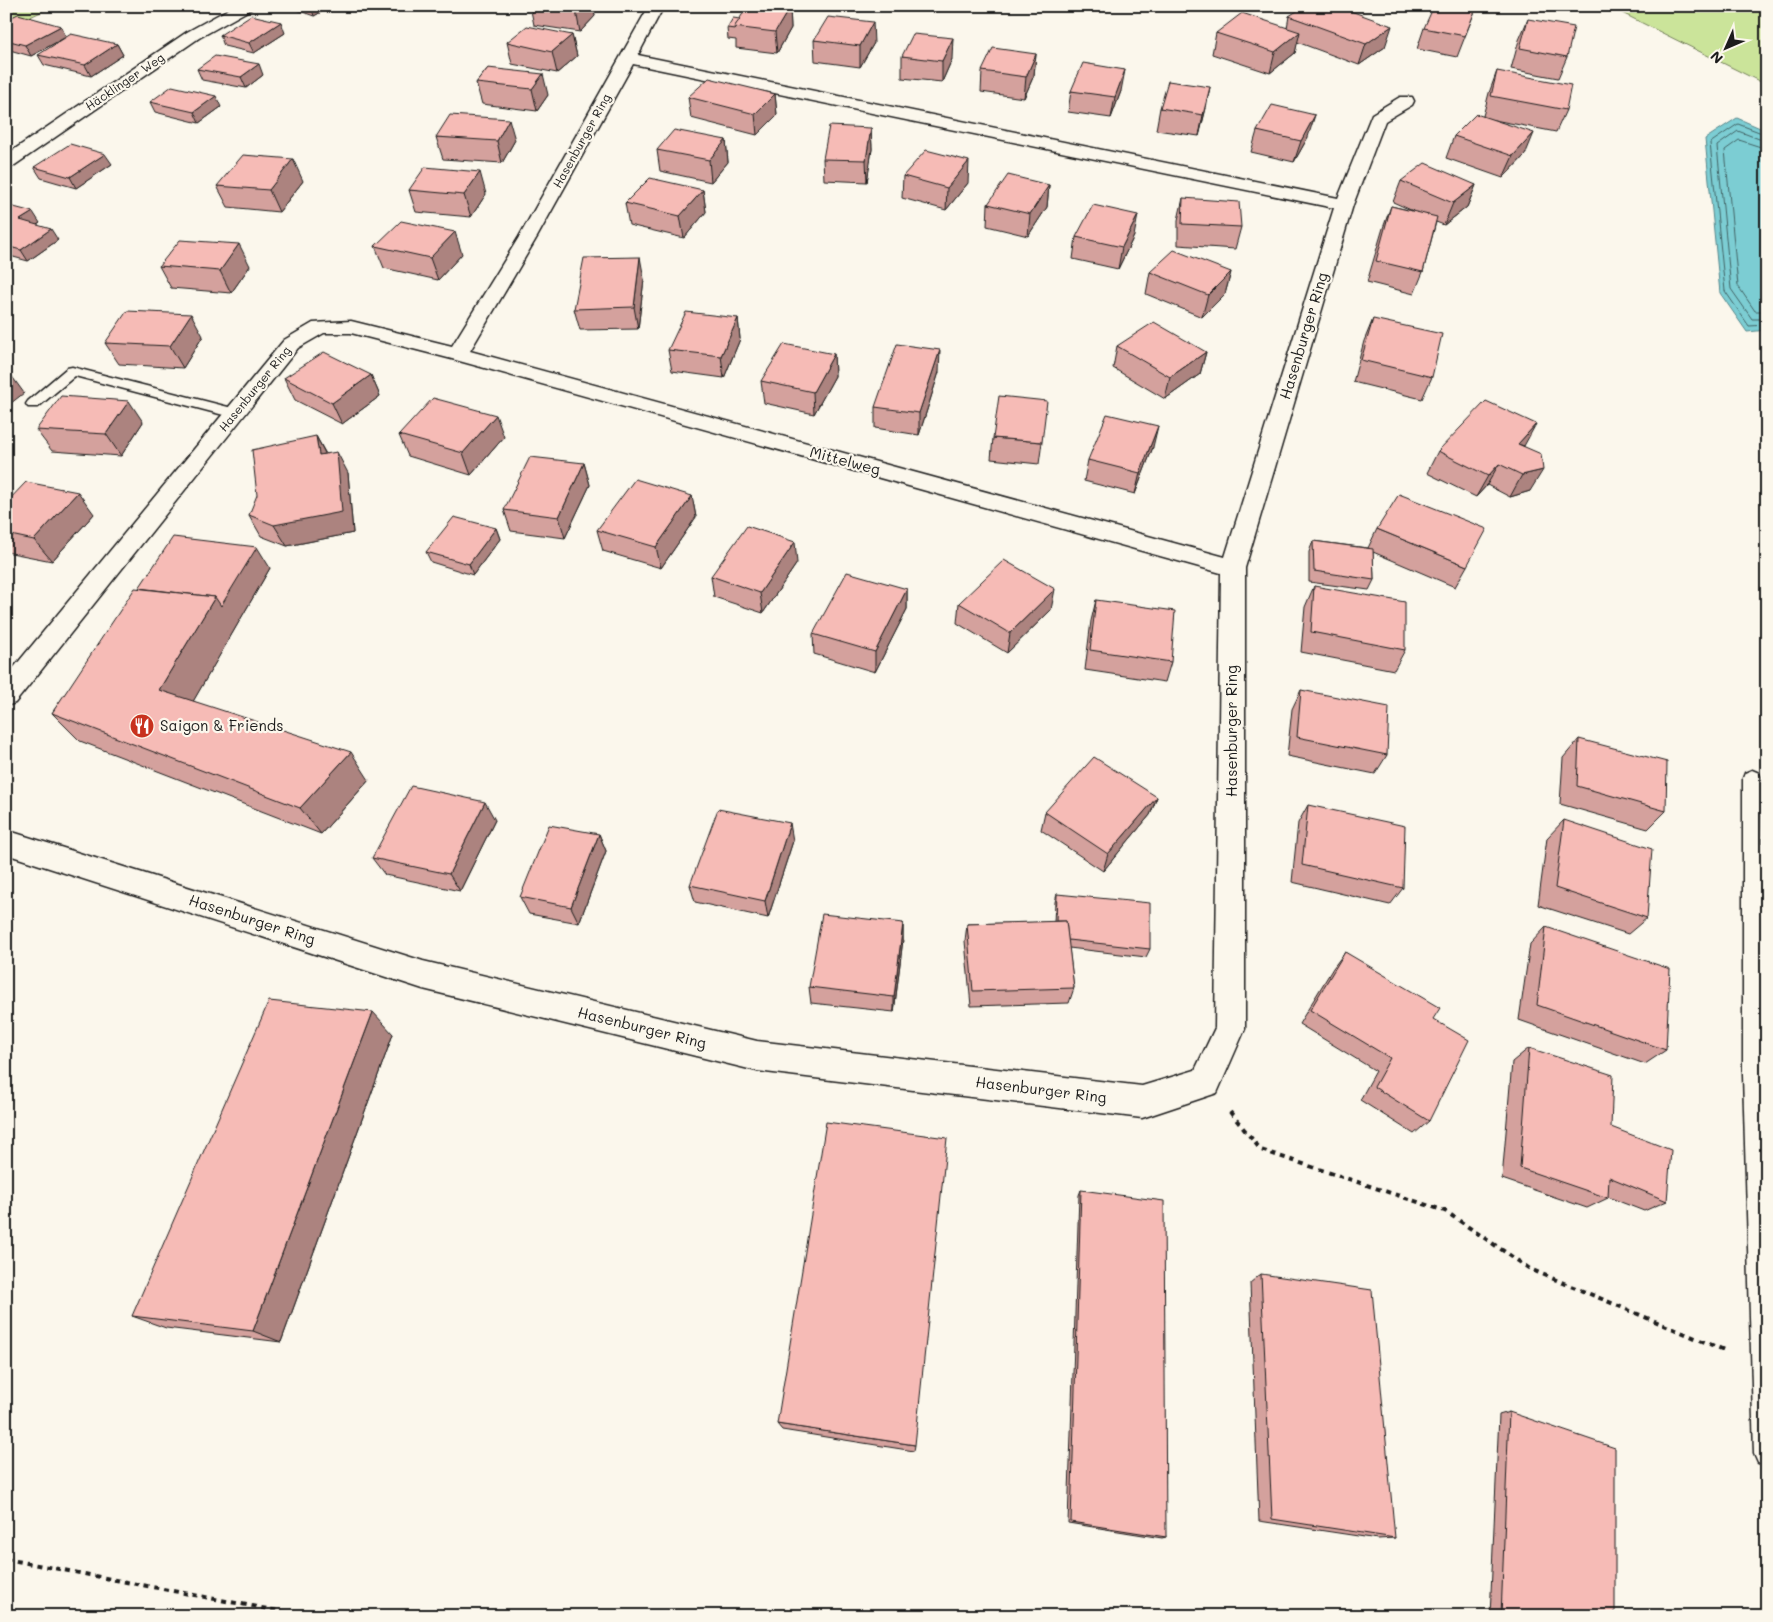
<svg xmlns="http://www.w3.org/2000/svg" width="1773" height="1622" font-family="Mali,sans-serif">
  <style>
    .green { fill: #cbe49a; stroke: #74805b }
    .water { fill: #7ccdd3; stroke: #56868a }
    .lines { fill: none; stroke-linecap: round; stroke-linejoin: round }
    .shore { stroke: #426365; stroke-width: 1 }
    .service-casing { stroke: #1c1c1c; stroke-width: 3 }
    .minor-casing { stroke: #1c1c1c; stroke-width: 3 }
    .path { stroke: #1c1c1c; stroke-width: 4; stroke-dasharray: 5 5; stroke-linecap: butt }
    .service { fill: #fbf7ec; fill-rule: evenodd }
    .minor { fill: #fbf7ec; fill-rule: evenodd }
    .wall { fill: #d4a19d; stroke: #1c1c1c }
    .shaded-wall { fill: #ac837f; stroke: #1c1c1c }
    .building { fill: #f6bbb6; stroke: #1c1c1c }
    .labels { text-anchor: middle; stroke-width: 4.5; stroke-linejoin: round; paint-order: stroke }
    .far-street-label { font-size: 12px; fill: #1c1c1c; stroke: #fbf7ec }
    .street-label { font-size: 15px; fill: #1c1c1c; stroke: #fbf7ec }
    .poi-label { font-size: 15px; fill: #1c1c1c; stroke: #fbf7ec; text-anchor: start }
  </style>
  <rect width="100%" height="100%" fill="#fbf7ec"/>
  <filter id="ink" filterUnits="userSpaceOnUse"><feTurbulence type="fractalNoise" baseFrequency=".02" numOctaves="2"/><feDisplacementMap in="SourceGraphic" scale="10" xChannelSelector="R" yChannelSelector="G"/><feConvolveMatrix kernelMatrix="1 2 1 2 8 2 1 2 1" color-interpolation-filters="sRGB"/></filter>
  <g filter="url(#ink)">
    <g class="green">
      <path d="M6 6H54L6 28Z"/>
      <path d="M1608 6H1767V85Z"/>
    </g>
    <path class="water" d="M1737 118 1767 131V330L1747 332 1720 293 1705 139Z"/>
    <g class="lines">
      <g class="shore">
        <path d="M1767 135 1738 124 1710 143 1725 291 1749 326 1767 325"/>
        <path d="M1767 142 1738 131 1717 146 1731 289 1752 319H1767"/>
        <path d="M1767 149 1739 140 1725 150 1738 286 1755 311H1767"/>
      </g>
      <defs>
        <g id="service">
          <path d="M72 367 240 410 242 413 240 416 235 418 75 376 38 407H28L26 404 28 401 67 368Z"/>
          <path d="M1752 770 1759 773 1761 778 1767 1126V1467L1758 1463 1754 1454 1743 1075V778L1745 773Z"/>
        </g>
        <g id="minor">
          <path d="M234 6H253L251 9 199 38 12 167 6 168V155L187 32Z"/>
          <path d="M649 6H664L638 55 1338 198 1372 114 1400 97H1412L1414 101 1412 105 1385 121 1353 205 1245 568V1029L1217 1093 1142 1118 757 1071 423 989 6 854V830L423 961 757 1041 1142 1086 1195 1070 1215 1028 1221 573 452 359 351 333H324L298 348 15 703 6 706V677L284 340 313 323 351 321 452 346 519 237ZM633 64 1334 208 1225 557 470 351 537 237Z"/>
        </g>
      </defs>
      <use href="#service" class="service-casing"/>
      <use href="#minor" class="minor-casing"/>
      <g class="path">
        <path d="M1230 1112 1261 1150 1445 1211 1530 1269 1724 1350"/>
        <path d="M6 1559 304 1616"/>
      </g>
      <use href="#service" class="service"/>
      <use href="#minor" class="minor"/>
    </g>
    <g class="wall">
      <path d="M286 6H332L314 16Z"/>
      <path d="M530 6H593L595 16 580 32 534 25Z"/>
      <path d="M1477 6 1457 57 1417 49 1424 28Z"/>
      <path d="M790 7 791 28 777 53 736 48V40L728 39 727 28 740 19Z"/>
      <path d="M1289 16 1385 47 1359 65 1297 42 1295 53 1270 73 1212 54 1216 33 1287 28Z"/>
      <path d="M1528 19 1567 57 1558 78 1511 69 1519 40Z"/>
      <path d="M6 20 61 26 66 37 31 56 6 49Z"/>
      <path d="M285 33 254 53 224 46 220 35Z"/>
      <path d="M572 35 577 56 557 73 512 64 507 42Z"/>
      <path d="M814 40 874 43 860 67 815 61Z"/>
      <path d="M117 44 123 55 91 76 44 65 38 55Z"/>
      <path d="M1036 54 1034 75 1024 98 981 92 982 71Z"/>
      <path d="M902 56 952 59 942 82 902 78Z"/>
      <path d="M488 68 548 95 537 111 482 104 476 83Z"/>
      <path d="M197 69 263 75 246 88 202 80Z"/>
      <path d="M1497 71 1566 110 1556 132 1489 119 1525 155 1503 178 1446 158 1454 136 1483 116 1489 93Z"/>
      <path d="M1071 91H1121L1111 118 1068 112Z"/>
      <path d="M775 94 777 115 757 135 691 118 688 97Z"/>
      <path d="M150 102 221 107 199 123 155 112Z"/>
      <path d="M1160 108H1206L1199 136 1156 130Z"/>
      <path d="M871 128 872 149 867 182 824 180 823 159Z"/>
      <path d="M1257 131 1308 137 1294 162 1251 152Z"/>
      <path d="M436 137 515 140 502 163 443 159Z"/>
      <path d="M726 140 728 162 711 182 660 171 657 150Z"/>
      <path d="M112 164 76 188 41 178 34 167Z"/>
      <path d="M903 176 968 183 946 210 902 198Z"/>
      <path d="M303 181 279 212 228 207 217 186Z"/>
      <path d="M1401 181 1476 185 1467 207 1444 225 1436 222 1423 272 1414 294 1367 282 1383 228 1391 206 1413 211 1393 202Z"/>
      <path d="M1049 185 1047 207 1028 236 987 226 988 204Z"/>
      <path d="M409 190 486 194 471 217 416 212Z"/>
      <path d="M703 190 706 212 684 238 629 225 625 203Z"/>
      <path d="M1183 198 1241 227 1235 249 1178 245V220Z"/>
      <path d="M6 205 40 223 37 225 58 240 28 261 6 255Z"/>
      <path d="M1134 236 1118 269 1073 259 1076 237Z"/>
      <path d="M375 246 462 254 438 280 384 268Z"/>
      <path d="M159 266H250L231 293 171 288Z"/>
      <path d="M1150 272H1231L1225 294 1202 317 1146 294Z"/>
      <path d="M644 279 638 329 580 330 574 309Z"/>
      <path d="M738 318 740 339 724 378 672 371 668 350Z"/>
      <path d="M1373 319 1432 377 1422 399 1353 382 1364 341Z"/>
      <path d="M203 336 183 368 119 364 105 343Z"/>
      <path d="M1117 346 1206 352 1200 374 1165 399 1113 368Z"/>
      <path d="M834 354 835 376 814 414 764 403 761 381Z"/>
      <path d="M939 372 919 435 875 428V407Z"/>
      <path d="M371 375 380 396 342 424 295 400 284 378Z"/>
      <path d="M143 422 121 456 52 451 36 430Z"/>
      <path d="M399 435 504 437 471 475 408 456Z"/>
      <path d="M316 436 326 454 348 473 353 533 287 546 261 536 249 515Z"/>
      <path d="M993 438 1042 442 1039 464 991 459Z"/>
      <path d="M1524 446 1530 491 1510 497 1487 485 1476 497 1427 473 1438 451Z"/>
      <path d="M1153 447 1135 494 1084 481 1088 460Z"/>
      <path d="M584 463 590 485 565 538 511 531 504 510Z"/>
      <path d="M692 496 696 517 661 568 603 551 597 530Z"/>
      <path d="M6 503 94 514 52 561 6 552Z"/>
      <path d="M496 528 500 539 473 575 431 562 426 552Z"/>
      <path d="M1377 529 1467 566 1455 587 1373 552 1374 580 1369 590 1309 582V552L1313 541 1368 548Z"/>
      <path d="M797 563 763 613 714 597 711 576Z"/>
      <path d="M270 568 193 701 369 780 321 834 80 741 52 713 139 588Z"/>
      <path d="M1314 586 1405 650 1394 670 1301 652 1305 607Z"/>
      <path d="M907 589V609L875 672 814 654 813 634Z"/>
      <path d="M1096 600 1171 662 1165 682 1085 670 1091 621Z"/>
      <path d="M959 603 1051 610 1007 653 957 623Z"/>
      <path d="M1301 690 1387 755 1375 774 1287 756 1292 709Z"/>
      <path d="M1579 739 1666 811 1648 829 1560 804 1563 758Z"/>
      <path d="M1157 797 1150 815 1103 871 1041 830 1045 812Z"/>
      <path d="M1308 805 1403 888 1390 905 1292 882 1298 823Z"/>
      <path d="M495 820 460 891 385 875 372 858Z"/>
      <path d="M1564 820 1647 918 1628 934 1538 905 1547 838Z"/>
      <path d="M599 834 606 851 579 923 529 914 520 897Z"/>
      <path d="M793 841 768 918 695 902 690 885Z"/>
      <path d="M1057 894 1150 949 1146 957 1069 948 1074 988 1069 1003 971 1006 965 941 967 924 1054 922 1055 902Z"/>
      <path d="M903 923V939L894 1012 811 1003 809 987Z"/>
      <path d="M1546 927 1666 1050 1645 1064 1519 1020 1530 944Z"/>
      <path d="M1345 952 1433 1019 1429 1121 1414 1134 1360 1100 1376 1071 1299 1024 1333 968Z"/>
      <path d="M393 1034 281 1342 166 1328 132 1316Z"/>
      <path d="M1529 1048 1611 1127 1667 1201 1644 1211 1608 1197V1198L1587 1208 1502 1179 1512 1062Z"/>
      <path d="M1081 1190 1166 1537 1162 1538 1068 1523 1079 1195Z"/>
      <path d="M1261 1274 1395 1538 1378 1539 1259 1521 1250 1283Z"/>
      <path d="M1509 1412 1615 1616H1490L1499 1415Z"/>
      <path d="M777 1424 915 1445 914 1451 782 1430Z"/>
    </g>
    <g class="shaded-wall">
      <path d="M311 6H332L314 16Z"/>
      <path d="M580 6H593L595 16 580 32 576 11Z"/>
      <path d="M790 7 791 28 777 53 775 32Z"/>
      <path d="M281 22 285 33 254 53 249 43Z"/>
      <path d="M873 22 874 43 860 67V46Z"/>
      <path d="M61 26 66 37 31 56 25 45Z"/>
      <path d="M1392 26 1385 47 1359 65 1366 44Z"/>
      <path d="M1300 32 1295 53 1270 73 1275 52Z"/>
      <path d="M572 35 577 56 557 73 552 52Z"/>
      <path d="M953 38 952 59 942 82V61Z"/>
      <path d="M117 44 123 55 91 76 85 65Z"/>
      <path d="M1036 54 1034 75 1024 98 1026 77Z"/>
      <path d="M259 64 263 75 246 88 241 77Z"/>
      <path d="M1125 70 1121 91 1111 118 1115 97Z"/>
      <path d="M543 74 548 95 537 111 532 89Z"/>
      <path d="M1210 87 1206 108 1199 136 1203 115Z"/>
      <path d="M775 94 777 115 757 135 755 114Z"/>
      <path d="M216 96 221 107 199 123 194 112Z"/>
      <path d="M1315 115 1308 137 1294 162 1301 141Z"/>
      <path d="M509 119 515 140 502 163 497 141Z"/>
      <path d="M871 128 872 149 867 182 866 160Z"/>
      <path d="M1534 133 1525 155 1503 178 1513 156Z"/>
      <path d="M726 140 728 162 711 182 709 160Z"/>
      <path d="M105 154 112 164 76 188 70 177Z"/>
      <path d="M293 159 303 181 279 212 269 190Z"/>
      <path d="M969 161 968 183 946 210 947 188Z"/>
      <path d="M480 172 486 194 471 217 464 195Z"/>
      <path d="M1049 185 1047 207 1028 236 1030 214Z"/>
      <path d="M1476 185 1467 207 1444 225 1453 203Z"/>
      <path d="M703 190 706 212 684 238 680 216Z"/>
      <path d="M33 212 40 223 27 231 20 220Z"/>
      <path d="M1138 215 1134 236 1118 269 1122 247Z"/>
      <path d="M51 229 58 240 28 261 21 250Z"/>
      <path d="M455 232 462 254 438 280 430 258Z"/>
      <path d="M239 244 250 266 231 293 220 271Z"/>
      <path d="M640 257 644 279 638 329 634 307Z"/>
      <path d="M1231 272 1225 294 1202 317 1208 295Z"/>
      <path d="M191 314 203 336 183 368 170 346Z"/>
      <path d="M738 318 740 339 724 378 721 356Z"/>
      <path d="M940 350 939 372 919 435V413Z"/>
      <path d="M1206 352 1200 374 1165 399 1170 377Z"/>
      <path d="M834 354 835 376 814 414 813 392Z"/>
      <path d="M8 371 24 393 6 407V372Z"/>
      <path d="M371 375 380 396 342 424 332 403Z"/>
      <path d="M129 401 143 422 121 456 106 434Z"/>
      <path d="M496 415 504 437 471 475 463 453Z"/>
      <path d="M1536 424 1524 446 1518 444Z"/>
      <path d="M1158 426 1153 447 1135 494 1140 473Z"/>
      <path d="M316 436 327 457 319 455Z"/>
      <path d="M337 452 348 473 353 533 287 546 274 525Z"/>
      <path d="M584 463 590 485 565 538 559 517Z"/>
      <path d="M1499 464 1487 485 1476 497 1488 476Z"/>
      <path d="M1543 470 1530 491 1510 497 1522 475Z"/>
      <path d="M78 492 94 514 52 561 34 540Z"/>
      <path d="M692 496 696 517 661 568 656 547Z"/>
      <path d="M496 528 500 539 473 575 469 564Z"/>
      <path d="M795 542 797 563 763 613 760 593Z"/>
      <path d="M257 547 270 568 183 719 159 690 215 597Z"/>
      <path d="M907 589V609L875 672V652Z"/>
      <path d="M1055 589 1051 610 1007 653 1010 633Z"/>
      <path d="M6 620 11 625 6 629Z"/>
      <path d="M351 752 369 780 321 834 300 808Z"/>
      <path d="M1157 797 1150 815 1103 871 1108 854Z"/>
      <path d="M485 802 495 820 460 891 449 874Z"/>
      <path d="M790 823 793 841 768 918 765 901Z"/>
      <path d="M599 834 606 851 579 923 571 907Z"/>
      <path d="M903 923V939L894 1012V997Z"/>
      <path d="M373 1012 393 1034 281 1342 253 1331Z"/>
    </g>
    <g class="building">
      <path d="M545 6H580L576 11Z"/>
      <path d="M748 6H780L790 7 775 32 734 27Z"/>
      <path d="M1305 6H1337L1392 26 1366 44 1289 16Z"/>
      <path d="M1434 6H1477L1465 36 1424 28Z"/>
      <path d="M1242 13 1300 32 1275 52 1216 33Z"/>
      <path d="M18 14 61 26 25 45 6 40V20Z"/>
      <path d="M251 15 281 22 249 43 220 35Z"/>
      <path d="M828 17 873 22 860 46 814 40Z"/>
      <path d="M733 18 740 19 734 27 735 29 727 28Z"/>
      <path d="M1528 19 1574 27 1567 57 1520 48Z"/>
      <path d="M527 26 572 35 552 52 507 42Z"/>
      <path d="M71 34 117 44 85 65 38 55Z"/>
      <path d="M913 34 953 38 942 61 902 56Z"/>
      <path d="M993 48 1036 54 1026 77 982 71Z"/>
      <path d="M215 56 259 64 241 77 197 69Z"/>
      <path d="M1083 63 1125 70 1115 97 1071 91Z"/>
      <path d="M488 68 543 74 532 89 476 83Z"/>
      <path d="M1497 71 1571 85 1566 110 1491 96Z"/>
      <path d="M709 78 775 94 755 114 688 97Z"/>
      <path d="M1168 81 1210 87 1203 115 1160 108Z"/>
      <path d="M172 86 216 96 194 112 150 102Z"/>
      <path d="M1272 105 1315 115 1301 141 1257 131Z"/>
      <path d="M1476 114 1534 133 1513 156 1454 136Z"/>
      <path d="M450 115 509 119 497 141 436 137Z"/>
      <path d="M829 126 871 128 866 160 823 159Z"/>
      <path d="M674 130 726 140 709 160 657 150Z"/>
      <path d="M70 144 105 154 70 177 34 167Z"/>
      <path d="M926 150 969 161 947 188 903 176Z"/>
      <path d="M243 155 293 159 269 190 217 186Z"/>
      <path d="M1425 163 1476 185 1453 203 1401 181Z"/>
      <path d="M425 167 480 172 464 195 409 190Z"/>
      <path d="M1008 175 1049 185 1030 214 988 204Z"/>
      <path d="M650 178 703 190 680 216 625 203Z"/>
      <path d="M1183 198 1239 202 1241 227 1182 224Z"/>
      <path d="M6 205 33 212 20 220 51 229 21 250 6 246Z"/>
      <path d="M1093 205 1138 215 1122 247 1076 237Z"/>
      <path d="M1391 206 1437 217 1423 272 1376 261Z"/>
      <path d="M401 221 455 232 430 258 375 246Z"/>
      <path d="M180 240 239 244 220 271 159 266Z"/>
      <path d="M1174 250 1231 272 1208 295 1150 272Z"/>
      <path d="M640 257 634 307 574 309 584 258Z"/>
      <path d="M127 311 191 314 170 346 105 343Z"/>
      <path d="M686 312 738 318 721 356 668 350Z"/>
      <path d="M1373 319 1442 334 1432 377 1361 360Z"/>
      <path d="M1154 322 1206 352 1170 377 1117 346Z"/>
      <path d="M784 344 834 354 813 392 761 381Z"/>
      <path d="M897 344 940 350 919 413 875 407Z"/>
      <path d="M324 352 371 375 332 403 284 378Z"/>
      <path d="M61 396 129 401 106 434 36 430Z"/>
      <path d="M999 396 1047 401 1042 442 993 438Z"/>
      <path d="M433 398 496 415 463 453 399 435Z"/>
      <path d="M1486 401 1536 424 1518 444 1541 454 1543 470 1522 475 1499 464 1488 476 1438 451Z"/>
      <path d="M1107 414 1158 426 1140 473 1088 460Z"/>
      <path d="M316 436 319 455 337 452 342 512 274 525 249 515 257 495 252 450Z"/>
      <path d="M530 457 584 463 559 517 504 510Z"/>
      <path d="M635 479 692 496 656 547 597 530Z"/>
      <path d="M26 482 78 492 34 540 6 534V503Z"/>
      <path d="M1399 494 1487 529 1467 566 1377 529Z"/>
      <path d="M454 517 496 528 469 564 426 552Z"/>
      <path d="M747 526 795 542 760 593 711 576Z"/>
      <path d="M173 537 257 547 221 606 215 597 139 588Z"/>
      <path d="M1313 541 1373 549 1374 580 1314 571Z"/>
      <path d="M1004 560 1055 589 1010 633 959 603Z"/>
      <path d="M847 572 907 589 875 652 813 634Z"/>
      <path d="M1314 586 1405 602V650L1311 632Z"/>
      <path d="M135 588 215 597 159 690 351 752 300 808 52 713Z"/>
      <path d="M1096 600 1175 611 1171 662 1090 650Z"/>
      <path d="M1301 690 1389 707 1387 755 1297 737Z"/>
      <path d="M1579 739 1667 762 1666 811 1577 786Z"/>
      <path d="M1094 757 1157 797 1108 854 1045 812Z"/>
      <path d="M411 786 485 802 449 874 372 858Z"/>
      <path d="M1308 805 1405 826 1403 888 1302 865Z"/>
      <path d="M718 809 790 823 765 901 690 885Z"/>
      <path d="M1564 820 1652 849 1647 918 1555 888Z"/>
      <path d="M549 825 599 834 571 907 520 897Z"/>
      <path d="M1057 894 1150 903V949L1068 940 1066 921H1056Z"/>
      <path d="M822 914 903 923 894 997 809 987Z"/>
      <path d="M1066 921 1074 988 973 991 967 924Z"/>
      <path d="M1546 927 1670 969 1666 1050 1537 1005Z"/>
      <path d="M1345 952 1440 1008 1433 1019 1469 1040 1429 1121 1374 1087 1390 1058 1310 1010Z"/>
      <path d="M269 1001 373 1012 253 1331 132 1316Z"/>
      <path d="M1529 1048 1613 1075 1611 1127 1671 1150 1667 1201 1609 1177 1608 1198 1520 1168Z"/>
      <path d="M826 1122 947 1138 915 1445 777 1424Z"/>
      <path d="M1081 1190 1164 1201 1166 1537 1071 1522Z"/>
      <path d="M1261 1274 1372 1290 1395 1538 1272 1519Z"/>
      <path d="M1509 1412 1615 1448V1616H1501Z"/>
    </g>
  </g>
  <defs>
    <symbol id="restaurant-disc" viewBox="-11 -11 22 22"><circle r="9.5" fill="#c8321e" stroke="#fbf7ec"/><path d="M-5-6h1v4h1v-4h1v4h1v-4h1v5L-1.5 .5V6h-2V.5L-5-1ZM5-6V6H3V1.5H1.5Q1.5-4 5-6Z" fill="#fff"/></symbol>
  </defs>
  <g fill-rule="evenodd">
    <use href="#restaurant-disc" x="128" y="712" width="28" height="28"/>
  </g>
  <g class="labels">
    <g class="far-street-label">
      <text transform="translate(125 82) rotate(-34)" y="4">Häcklinger Weg</text>
      <text transform="translate(582 141) rotate(-61)" y="4">Hasenburger Ring</text>
      <text transform="translate(255 389) rotate(-51)" y="4">Hasenburger Ring</text>
    </g>
    <g class="street-label">
      <text transform="translate(1304 336) rotate(-73)" y="5">Hasenburger Ring</text>
      <text transform="translate(845 461) rotate(15)" y="5">Mittelweg</text>
      <text transform="translate(1232 731) rotate(-90)" y="5">Hasenburger Ring</text>
      <text transform="translate(252 920) rotate(18)" y="5">Hasenburger Ring</text>
      <text transform="translate(642 1028) rotate(14)" y="5">Hasenburger Ring</text>
      <text transform="translate(1041 1090) rotate(7)" y="5">Hasenburger Ring</text>
    </g>
    <g class="poi-label">
      <text x="160" y="731">Saigon &amp; Friends</text>
    </g>
  </g>
  <rect width="1773" height="1622" fill="none" stroke="#fbf7ec" stroke-width="25"/>
  <rect x="12" y="12" width="1748" height="1597" fill="none" stroke="#1c1c1c" stroke-width="2" filter="url(#ink)"/>
  <g transform="translate(1726 48) rotate(225)" stroke="#fbf7ec" stroke-width="4" paint-order="stroke">
  <path d="M0-4L9 19L0 12L-9 19Z" fill="#1c1c1c"/>
  <text y="-8" font-size="14" font-weight="bold" text-anchor="middle" fill="#1c1c1c">N</text>
  </g>
</svg>
